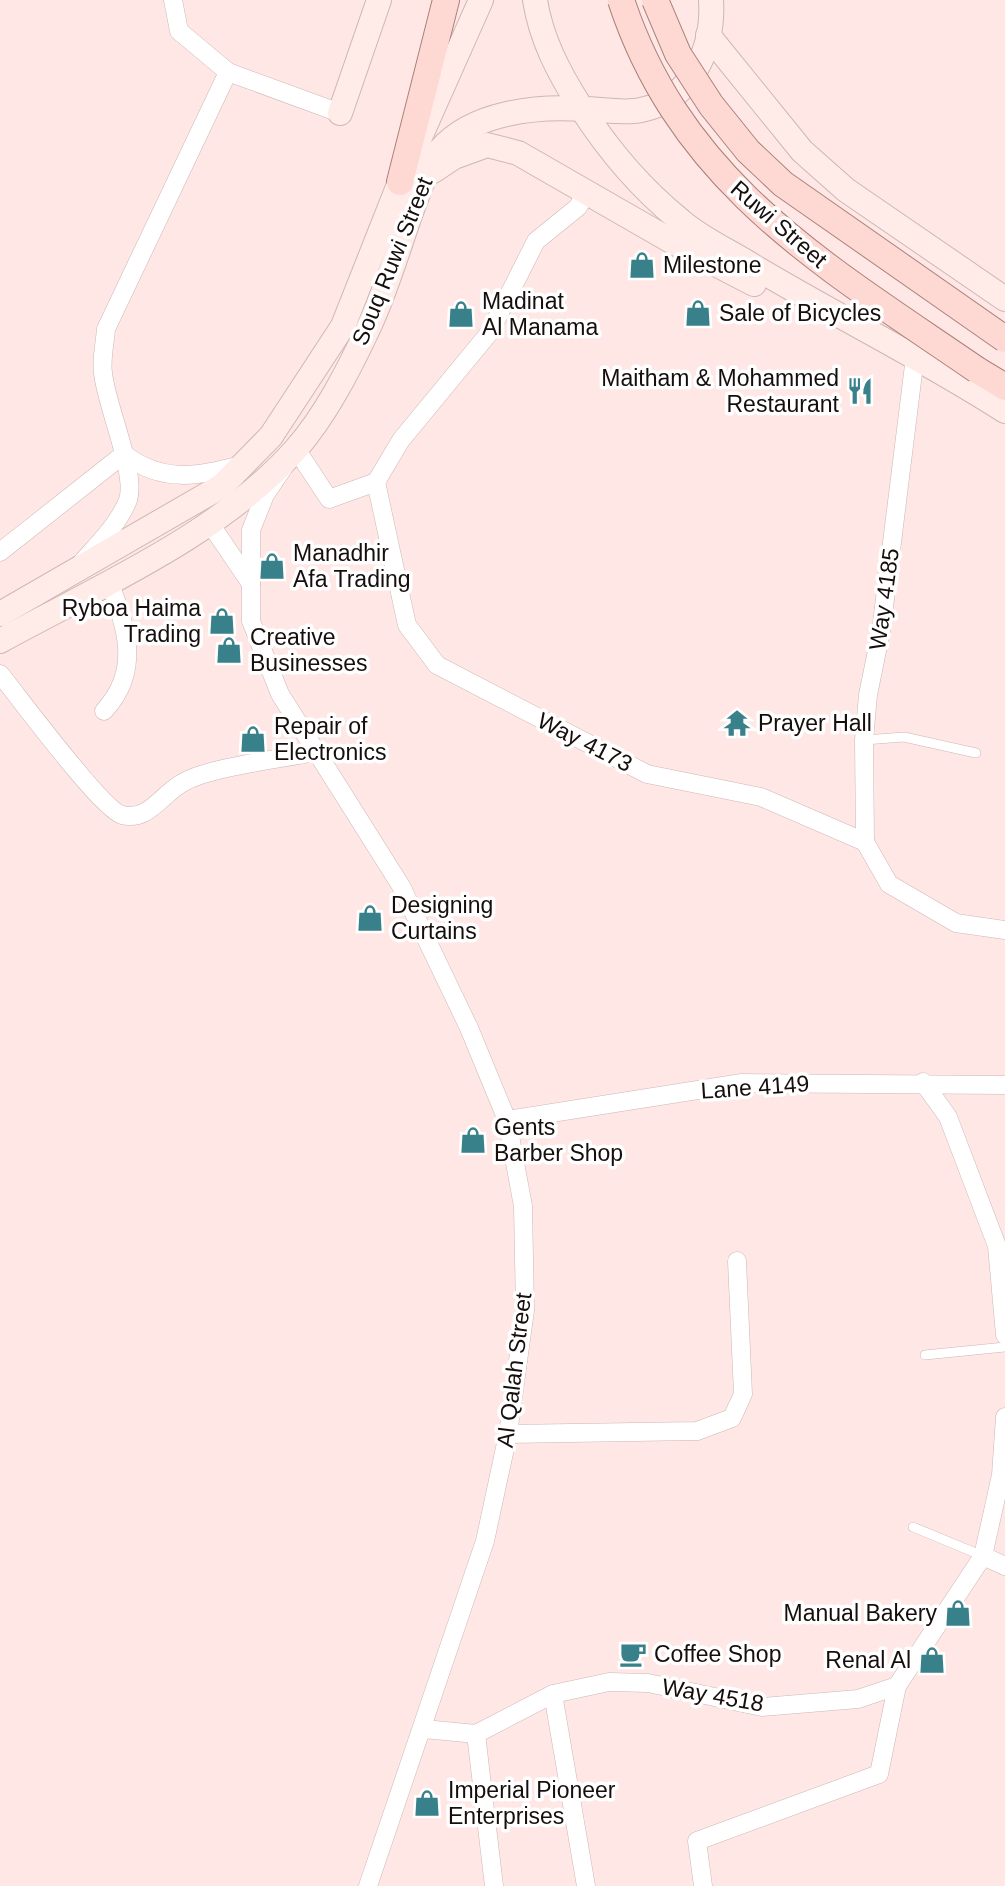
<svg xmlns="http://www.w3.org/2000/svg" width="1005" height="1886" font-family="Arial,sans-serif">
  <style>
    .lines { fill: none; stroke-linecap: round; stroke-linejoin: round }
    .lane-casing { stroke: #cdb7b4; stroke-width: 10 }
    .street-casing { stroke: #cdb7b4; stroke-width: 19 }
    .secondary-casing { stroke: #cdb7b4; stroke-width: 26 }
    .primary-casing { stroke: #ac817c; stroke-width: 28 }
    .lane { stroke: #fff; stroke-width: 9 }
    .street { stroke: #fff; stroke-width: 18 }
    .secondary { stroke: #ffece9; stroke-width: 24 }
    .primary { stroke: #fed9d4; stroke-width: 26 }
    .primary-bridge-casing { stroke: #ac817c; stroke-width: 28; stroke-linecap: butt }
    .primary-bridge { stroke: #fed9d4; stroke-width: 26 }
    .labels { text-anchor: middle; stroke-width: 7; stroke-linejoin: round; paint-order: stroke }
    .street-label { font-size: 23px; fill: #150e0d; stroke: #fff }
    .poi-label { font-size: 23px; fill: #150e0d; stroke: #fff; text-anchor: start }
  </style>
  <rect width="100%" height="100%" fill="#fee7e4"/>
  <g class="lines">
    <defs>
      <g id="lane">
        <path d="M864 740 904 737 976 753"/>
        <path d="M925 1355 1005 1347"/>
        <path d="M913 1527 983 1556"/>
      </g>
      <g id="street">
        <path d="M173 0 179 31 228 72 340 113"/>
        <path d="M124 454C163 484 197 476 242 465"/>
        <path d="M376 482 401 440 490 332 536 241 578 207 587 191"/>
        <path d="M209 522 251 584"/>
        <path d="M0 552 124 454"/>
        <path d="M83 561C99 543 119 523 128 500 137 474 106 405 103 373 101 359 105 343 106 329L228 72"/>
        <path d="M0 674C18 696 102 810 122 815 149 822 162 793 184 782 210 767 282 759 314 752"/>
        <path d="M104 711C142 670 126 627 109 581"/>
        <path d="M865 842 864 740 868 695 881 631 915 357"/>
        <path d="M923 1082 948 1117 997 1246 1005 1335"/>
        <path d="M507 1120 742 1083 1005 1085"/>
        <path d="M508 1434 697 1431 732 1418 743 1394 737 1261"/>
        <path d="M983 1556 1005 1566"/>
        <path d="M553 1694 586 1886"/>
        <path d="M424 1729 476 1734 553 1694 609 1682 648 1683 762 1707 858 1699 897 1686 983 1556 1001 1475 1005 1417"/>
        <path d="M476 1734 494 1886"/>
        <path d="M368 1886 485 1541 508 1434 525 1310 523 1206 507 1120 469 1028 401 886 280 694 251 621V530L265 495 296 449 329 499 376 482 407 625 437 665 647 774 761 797 865 842 889 884 956 923 1005 930"/>
        <path d="M703 1886 697 1841 879 1774 897 1686"/>
      </g>
      <g id="secondary">
        <path d="M535 0C541 39 559 73 580 106 608 150 640 188 681 221 702 239 729 251 753 266 836 316 923 358 1005 411"/>
        <path d="M708 35 802 151 846 190 1005 299"/>
        <path d="M340 113 379 0"/>
        <path d="M433 171 454 157 487 145 518 153 673 242 754 284"/>
        <path d="M0 614 222 486 271 436 343 326 400 182 481 0"/>
        <path d="M0 641C98 587 221 534 296 449 325 416 348 371 367 331 386 292 398 248 413 207 420 188 427 166 440 150 473 112 536 106 583 109 602 109 622 114 641 110 692 100 714 47 711 0"/>
      </g>
      <g id="primary">
        <path d="M400 182 446 0"/>
        <path d="M977 370 1005 387"/>
      </g>
    </defs>
    <use href="#lane" class="lane-casing"/>
    <use href="#street" class="street-casing"/>
    <use href="#secondary" class="secondary-casing"/>
    <use href="#primary" class="primary-casing"/>
    <use href="#lane" class="lane"/>
    <use href="#street" class="street"/>
    <use href="#secondary" class="secondary"/>
    <use href="#primary" class="primary"/>
    <defs>
      <g id="primary-bridge">
        <path d="M621 0C682 185 826 266 977 370"/>
        <path d="M655 0 678 54 711 105 748 151 783 184 1005 339"/>
      </g>
    </defs>
    <use href="#primary-bridge" class="primary-bridge-casing"/>
    <use href="#primary-bridge" class="primary-bridge"/>
  </g>
  <defs>
    <symbol id="shop-bare" viewBox="-9 -9 18 18"><path d="M-5-2.5h2.3a2.7 3.5 0 0 1 5.4 0H5L5.5 6h-11ZM-1.5-2.5h3a1.5 2.3 0 0 0-3 0Z" fill="#39818a" stroke="#fff" stroke-width="2.5" paint-order="stroke"/></symbol>
    <symbol id="restaurant-bare" viewBox="-9 -9 18 18"><path d="M-5-6h1v4h1v-4h1v4h1v-4h1v5L-1.5 .5V6h-2V.5L-5-1ZM5-6V6H3V1.5H1.5Q1.5-4 5-6Z" fill="#39818a" stroke="#fff" stroke-width="2.5" paint-order="stroke"/></symbol>
    <symbol id="temple-bare" viewBox="-9 -9 18 18"><path d="M0-6L5-2H3V0L6.5 2.5H4V6H1.5V3h-3V6H-4V2.5H-6.5L-3 0V-2H-5Z" fill="#39818a" stroke="#fff" stroke-width="2.5" paint-order="stroke"/></symbol>
    <symbol id="cafe-bare" viewBox="-9 -9 18 18"><path d="M-5.5-4.5H6V0H3Q3 3.5 0 3.5H-2.5Q-5.5 3.5-5.5 0ZM3-3.2v2h1.7v-2ZM-6 4.5H4V6H-6Z" fill="#39818a" stroke="#fff" stroke-width="2.5" paint-order="stroke"/></symbol>
  </defs>
  <g fill-rule="evenodd">
    <use href="#shop-bare" x="623" y="246" width="38" height="38"/>
    <use href="#shop-bare" x="679" y="294" width="38" height="38"/>
    <use href="#shop-bare" x="442" y="295" width="38" height="38"/>
    <use href="#restaurant-bare" x="841" y="372" width="38" height="38"/>
    <use href="#shop-bare" x="253" y="547" width="38" height="38"/>
    <use href="#shop-bare" x="203" y="602" width="38" height="38"/>
    <use href="#shop-bare" x="210" y="631" width="38" height="38"/>
    <use href="#temple-bare" x="718" y="704" width="38" height="38"/>
    <use href="#shop-bare" x="234" y="720" width="38" height="38"/>
    <use href="#shop-bare" x="351" y="899" width="38" height="38"/>
    <use href="#shop-bare" x="454" y="1121" width="38" height="38"/>
    <use href="#shop-bare" x="939" y="1594" width="38" height="38"/>
    <use href="#cafe-bare" x="614" y="1635" width="38" height="38"/>
    <use href="#shop-bare" x="913" y="1641" width="38" height="38"/>
    <use href="#shop-bare" x="408" y="1784" width="38" height="38"/>
  </g>
  <g class="labels">
    <g class="street-label">
      <text transform="translate(779 224) rotate(41)" y="8">Ruwi Street</text>
      <text transform="translate(392 261) rotate(-68)" y="8">Souq Ruwi Street</text>
      <text transform="translate(884 599) rotate(-82)" y="8">Way 4185</text>
      <text transform="translate(585 742) rotate(27)" y="8">Way 4173</text>
      <text transform="translate(755 1087) rotate(-4)" y="8">Lane 4149</text>
      <text transform="translate(514 1370) rotate(-83)" y="8">Al Qalah Street</text>
      <text transform="translate(713 1695) rotate(10)" y="8">Way 4518</text>
    </g>
    <g class="poi-label">
      <text x="663" y="273">Milestone</text>
      <text x="482" y="309">Madinat<tspan x="482" dy="26">Al Manama</tspan></text>
      <text x="719" y="321">Sale of Bicycles</text>
      <text x="839" y="386" text-anchor="end">Maitham &amp; Mohammed<tspan x="839" dy="26">Restaurant</tspan></text>
      <text x="293" y="561">Manadhir<tspan x="293" dy="26">Afa Trading</tspan></text>
      <text x="201" y="616" text-anchor="end">Ryboa Haima<tspan x="201" dy="26">Trading</tspan></text>
      <text x="250" y="645">Creative<tspan x="250" dy="26">Businesses</tspan></text>
      <text x="758" y="731">Prayer Hall</text>
      <text x="274" y="734">Repair of<tspan x="274" dy="26">Electronics</tspan></text>
      <text x="391" y="913">Designing<tspan x="391" dy="26">Curtains</tspan></text>
      <text x="494" y="1135">Gents<tspan x="494" dy="26">Barber Shop</tspan></text>
      <text x="937" y="1621" text-anchor="end">Manual Bakery</text>
      <text x="654" y="1662">Coffee Shop</text>
      <text x="911" y="1668" text-anchor="end">Renal Al</text>
      <text x="448" y="1798">Imperial Pioneer<tspan x="448" dy="26">Enterprises</tspan></text>
    </g>
  </g>
</svg>
